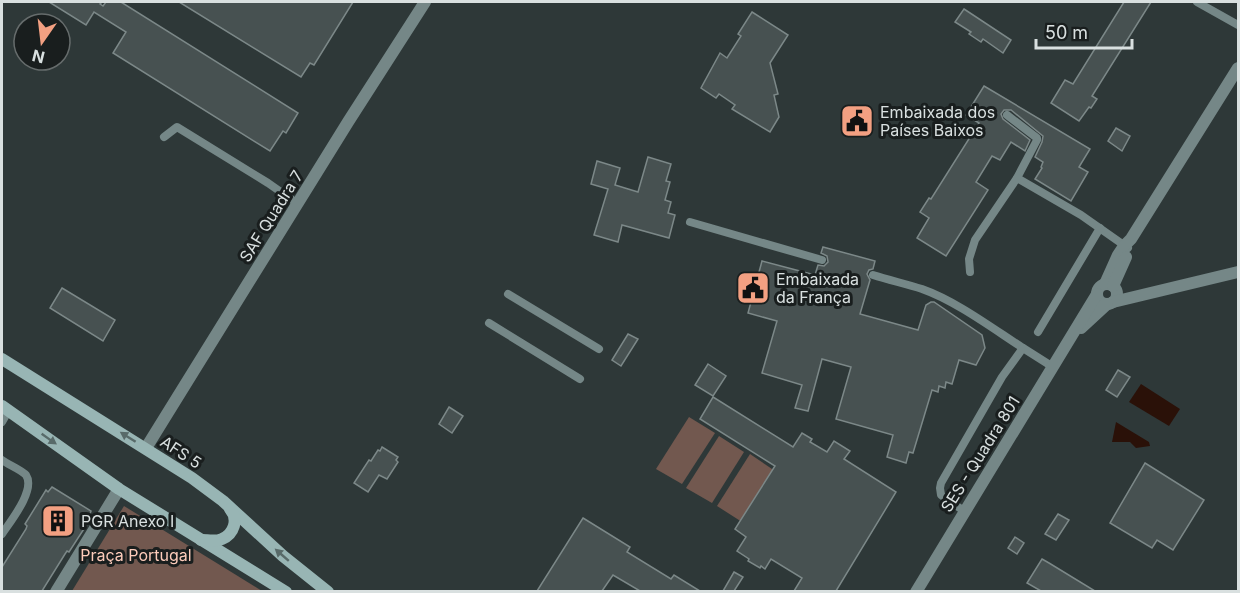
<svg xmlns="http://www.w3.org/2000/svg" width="1240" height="593" font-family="Inter,sans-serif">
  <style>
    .green { fill: #72584f }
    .water { fill: #2a1108 }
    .building { fill: #475151; stroke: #7c8888; stroke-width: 1.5 }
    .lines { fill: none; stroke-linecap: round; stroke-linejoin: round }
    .service { stroke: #758787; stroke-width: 8 }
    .tertiary { stroke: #758787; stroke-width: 12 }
    .secondary { stroke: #98b5b4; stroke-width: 12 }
    .oneway { fill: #586a69 }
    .labels { text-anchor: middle; stroke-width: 6; stroke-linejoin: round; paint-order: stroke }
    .poi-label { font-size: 16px; fill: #d9e0e0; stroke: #191e1e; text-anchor: start }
    .street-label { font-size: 16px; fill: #d9e0e0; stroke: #191e1e }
    .park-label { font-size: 16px; fill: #fdccbb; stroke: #191e1e }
  </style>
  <rect width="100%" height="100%" fill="#2e3838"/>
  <g class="green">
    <path d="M689 417 715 433 682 484 656 469Z"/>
    <path d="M719 436 744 452 712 503 686 488Z"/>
    <path d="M750 454 775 471 742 522 717 506Z"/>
    <path d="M124 506 262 591H72Z"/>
  </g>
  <g class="water">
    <path d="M1141 384 1180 409 1169 426 1129 402Z"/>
    <path d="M1116 422 1149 442 1150 446 1136 448 1130 442H1112Z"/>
  </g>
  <g class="building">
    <path d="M49 2H102L100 4 103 6 106 2H121L298 113 286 133 283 131 270 151 113 53 126 32 94 12 86 25Z"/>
    <path d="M179 2H353L314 65 310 63 301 77Z"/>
    <path d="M1124 2H1151L1092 96 1097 99 1091 108 1089 107 1079 121 1051 103 1065 80 1073 84Z"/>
    <path d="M964 9 1011 40 1003 53 983 39 981 42 969 34 971 32 955 22Z"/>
    <path d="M752 12 788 35 770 63 778 94 774 95 779 117 770 132 732 109 735 105 719 94 716 98 701 88 720 53 727 58 741 36 738 34Z"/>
    <path d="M984 86 1090 149 1079 167 1088 172 1071 201 1035 179 1042 168 1041 167 1043 162 1035 157 1042 142 1043 136 1011 110H1004L1001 114 1003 119 1030 140 1025 151 1011 142 1000 160 992 156 976 182 988 190 946 256 917 238 929 218 920 212 929 198 931 199 979 123 966 115Z"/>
    <path d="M1116 128 1130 136 1122 151 1108 141Z"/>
    <path d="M648 157 671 164 666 181 670 182 665 200 671 202 668 213 675 215 669 238 622 225 618 242 594 235 608 189 591 184 597 161 620 168 615 185 638 192Z"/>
    <path d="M823 247 875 261 873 269 869 270 867 274 870 280 860 314 918 330 926 305 931 302H934L982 335 985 348 976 365 959 360 952 384 946 382 945 388 939 386 938 392 932 390 913 453 909 452 906 463 887 457 893 435 836 419 851 367 822 359 808 411 795 408 802 385 762 373 777 321 748 313 762 261 815 275 818 265 824 266 828 262 827 256 821 253Z"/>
    <path d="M62 288 115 320 103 341 50 308Z"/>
    <path d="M628 334 638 339 621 366 612 360Z"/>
    <path d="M708 364 726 376 713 396 695 385Z"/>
    <path d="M1118 370 1130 377 1117 397 1106 390Z"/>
    <path d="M713 397 793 447 802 433 812 439 810 442 827 452 834 441 850 451 844 459 896 492 836 591H794L802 578 771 559 765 569 761 566 760 568 748 561 749 559 737 551 746 537 735 529 775 466 700 419Z"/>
    <path d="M449 407 463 416 452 433 439 424Z"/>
    <path d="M382 447 398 457 396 460 398 462 387 479 379 475 368 492 354 483 369 460 371 461 378 450 380 451Z"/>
    <path d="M1145 463 1204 500 1173 550 1157 540 1152 548 1110 523Z"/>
    <path d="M52 487 91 511 89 517 91 518 69 552 67 551 65 554 42 591H2V567L26 529 27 526 25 524 46 490 48 492Z"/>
    <path d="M1058 514 1069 520 1056 540 1045 534Z"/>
    <path d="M583 518 630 547 627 552 671 579 674 575 700 591H640L613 575 602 591H537Z"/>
    <path d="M1015 537 1024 543 1017 554 1008 548Z"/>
    <path d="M1042 559 1049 563 1095 591H1041L1027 583Z"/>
    <path d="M734 572 743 577 734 591H723Z"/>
  </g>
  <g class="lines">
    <g class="service">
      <path d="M1197 2 1238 25"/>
      <path d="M1007 115 1037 138V140L1017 178"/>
      <path d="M164 137 177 127 268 183 298 204"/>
      <path d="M690 222 822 260"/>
      <path d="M970 272 969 259 975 240 1017 178 1081 215 1128 248"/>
      <path d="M873 275C889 280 906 284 922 289 956 301 992 328 1023 348"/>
      <path d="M508 294 599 349"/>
      <path d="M489 323 580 379"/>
      <path d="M1038 332 1100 228"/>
      <path d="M2 422 9 410"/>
      <path d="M2 460C7 464 22 470 26 475 36 490 10 522 2 534"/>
      <path d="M964 511 941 495 940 488 941 483 1002 377 1023 348 1053 367"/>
    </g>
    <g class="tertiary">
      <path d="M1105 284 1118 255 1124 246 1131 239 1238 68"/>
      <circle cx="1107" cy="294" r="10"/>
      <path d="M1113 286 1126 257"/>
      <path d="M1113 302 1238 272"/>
      <path d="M1081 328 1107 304"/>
      <path d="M146 448 348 122 425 2"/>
      <path d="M56 592 119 489"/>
      <path d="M916 592 1097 294"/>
    </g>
    <g class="secondary">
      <path d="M2 359 192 478 223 501 283 556 328 592"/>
      <path d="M2 406 119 489 286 592"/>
      <path d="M201 540C208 540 216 542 222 539 234 534 239 519 230 509"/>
    </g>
  </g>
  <defs><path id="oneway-solid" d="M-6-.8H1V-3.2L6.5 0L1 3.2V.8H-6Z" transform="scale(1.5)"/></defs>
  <g class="oneway">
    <use href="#oneway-solid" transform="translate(128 437) rotate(-148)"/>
    <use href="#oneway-solid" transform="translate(49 439) rotate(35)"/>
    <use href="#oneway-solid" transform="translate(282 555) rotate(-139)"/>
  </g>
  <defs>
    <symbol id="civic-square" viewBox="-11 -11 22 22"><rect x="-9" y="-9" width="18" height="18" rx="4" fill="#f3a082" stroke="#191e1e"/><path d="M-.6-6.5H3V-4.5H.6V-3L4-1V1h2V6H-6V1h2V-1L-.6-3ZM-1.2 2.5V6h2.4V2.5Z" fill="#111"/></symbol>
    <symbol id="building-square" viewBox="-11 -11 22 22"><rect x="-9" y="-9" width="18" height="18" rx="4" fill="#f3a082" stroke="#191e1e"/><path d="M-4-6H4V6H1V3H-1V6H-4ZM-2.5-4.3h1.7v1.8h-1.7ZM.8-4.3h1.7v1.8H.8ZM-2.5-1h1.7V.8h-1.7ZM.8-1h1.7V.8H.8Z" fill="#111"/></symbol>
  </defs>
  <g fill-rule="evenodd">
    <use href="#civic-square" x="838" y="102" width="38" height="38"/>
    <use href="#civic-square" x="734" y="269" width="38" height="38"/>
    <use href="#building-square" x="39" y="502" width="38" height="38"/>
  </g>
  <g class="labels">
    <g class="poi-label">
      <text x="880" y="118">Embaixada dos<tspan x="880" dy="18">Países Baixos</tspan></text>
      <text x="776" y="285">Embaixada<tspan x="776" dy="18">da França</tspan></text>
      <text x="81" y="527">PGR Anexo I</text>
    </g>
    <g class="street-label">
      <text transform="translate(271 216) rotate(-58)" y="6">SAF Quadra 7</text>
      <text transform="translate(181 452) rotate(33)" y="6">AFS 5</text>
      <text transform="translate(980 454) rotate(-58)" y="6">SES - Quadra 801</text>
    </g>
    <g class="park-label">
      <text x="136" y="561">Praça Portugal</text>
    </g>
  </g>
  <rect width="1240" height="593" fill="none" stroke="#d9e0e0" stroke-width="6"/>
  <g transform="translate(42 42) rotate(194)"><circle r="28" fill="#191e1e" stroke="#666c6c" stroke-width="1.5"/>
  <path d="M0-4.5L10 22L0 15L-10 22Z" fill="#f3a082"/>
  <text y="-9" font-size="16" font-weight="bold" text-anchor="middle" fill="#d9e0e0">N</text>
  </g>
  <path d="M1036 39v9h96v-9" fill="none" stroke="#d9e0e0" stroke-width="3"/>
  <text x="1045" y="39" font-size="18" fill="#d9e0e0" stroke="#191e1e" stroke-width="4.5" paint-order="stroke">50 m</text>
</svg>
